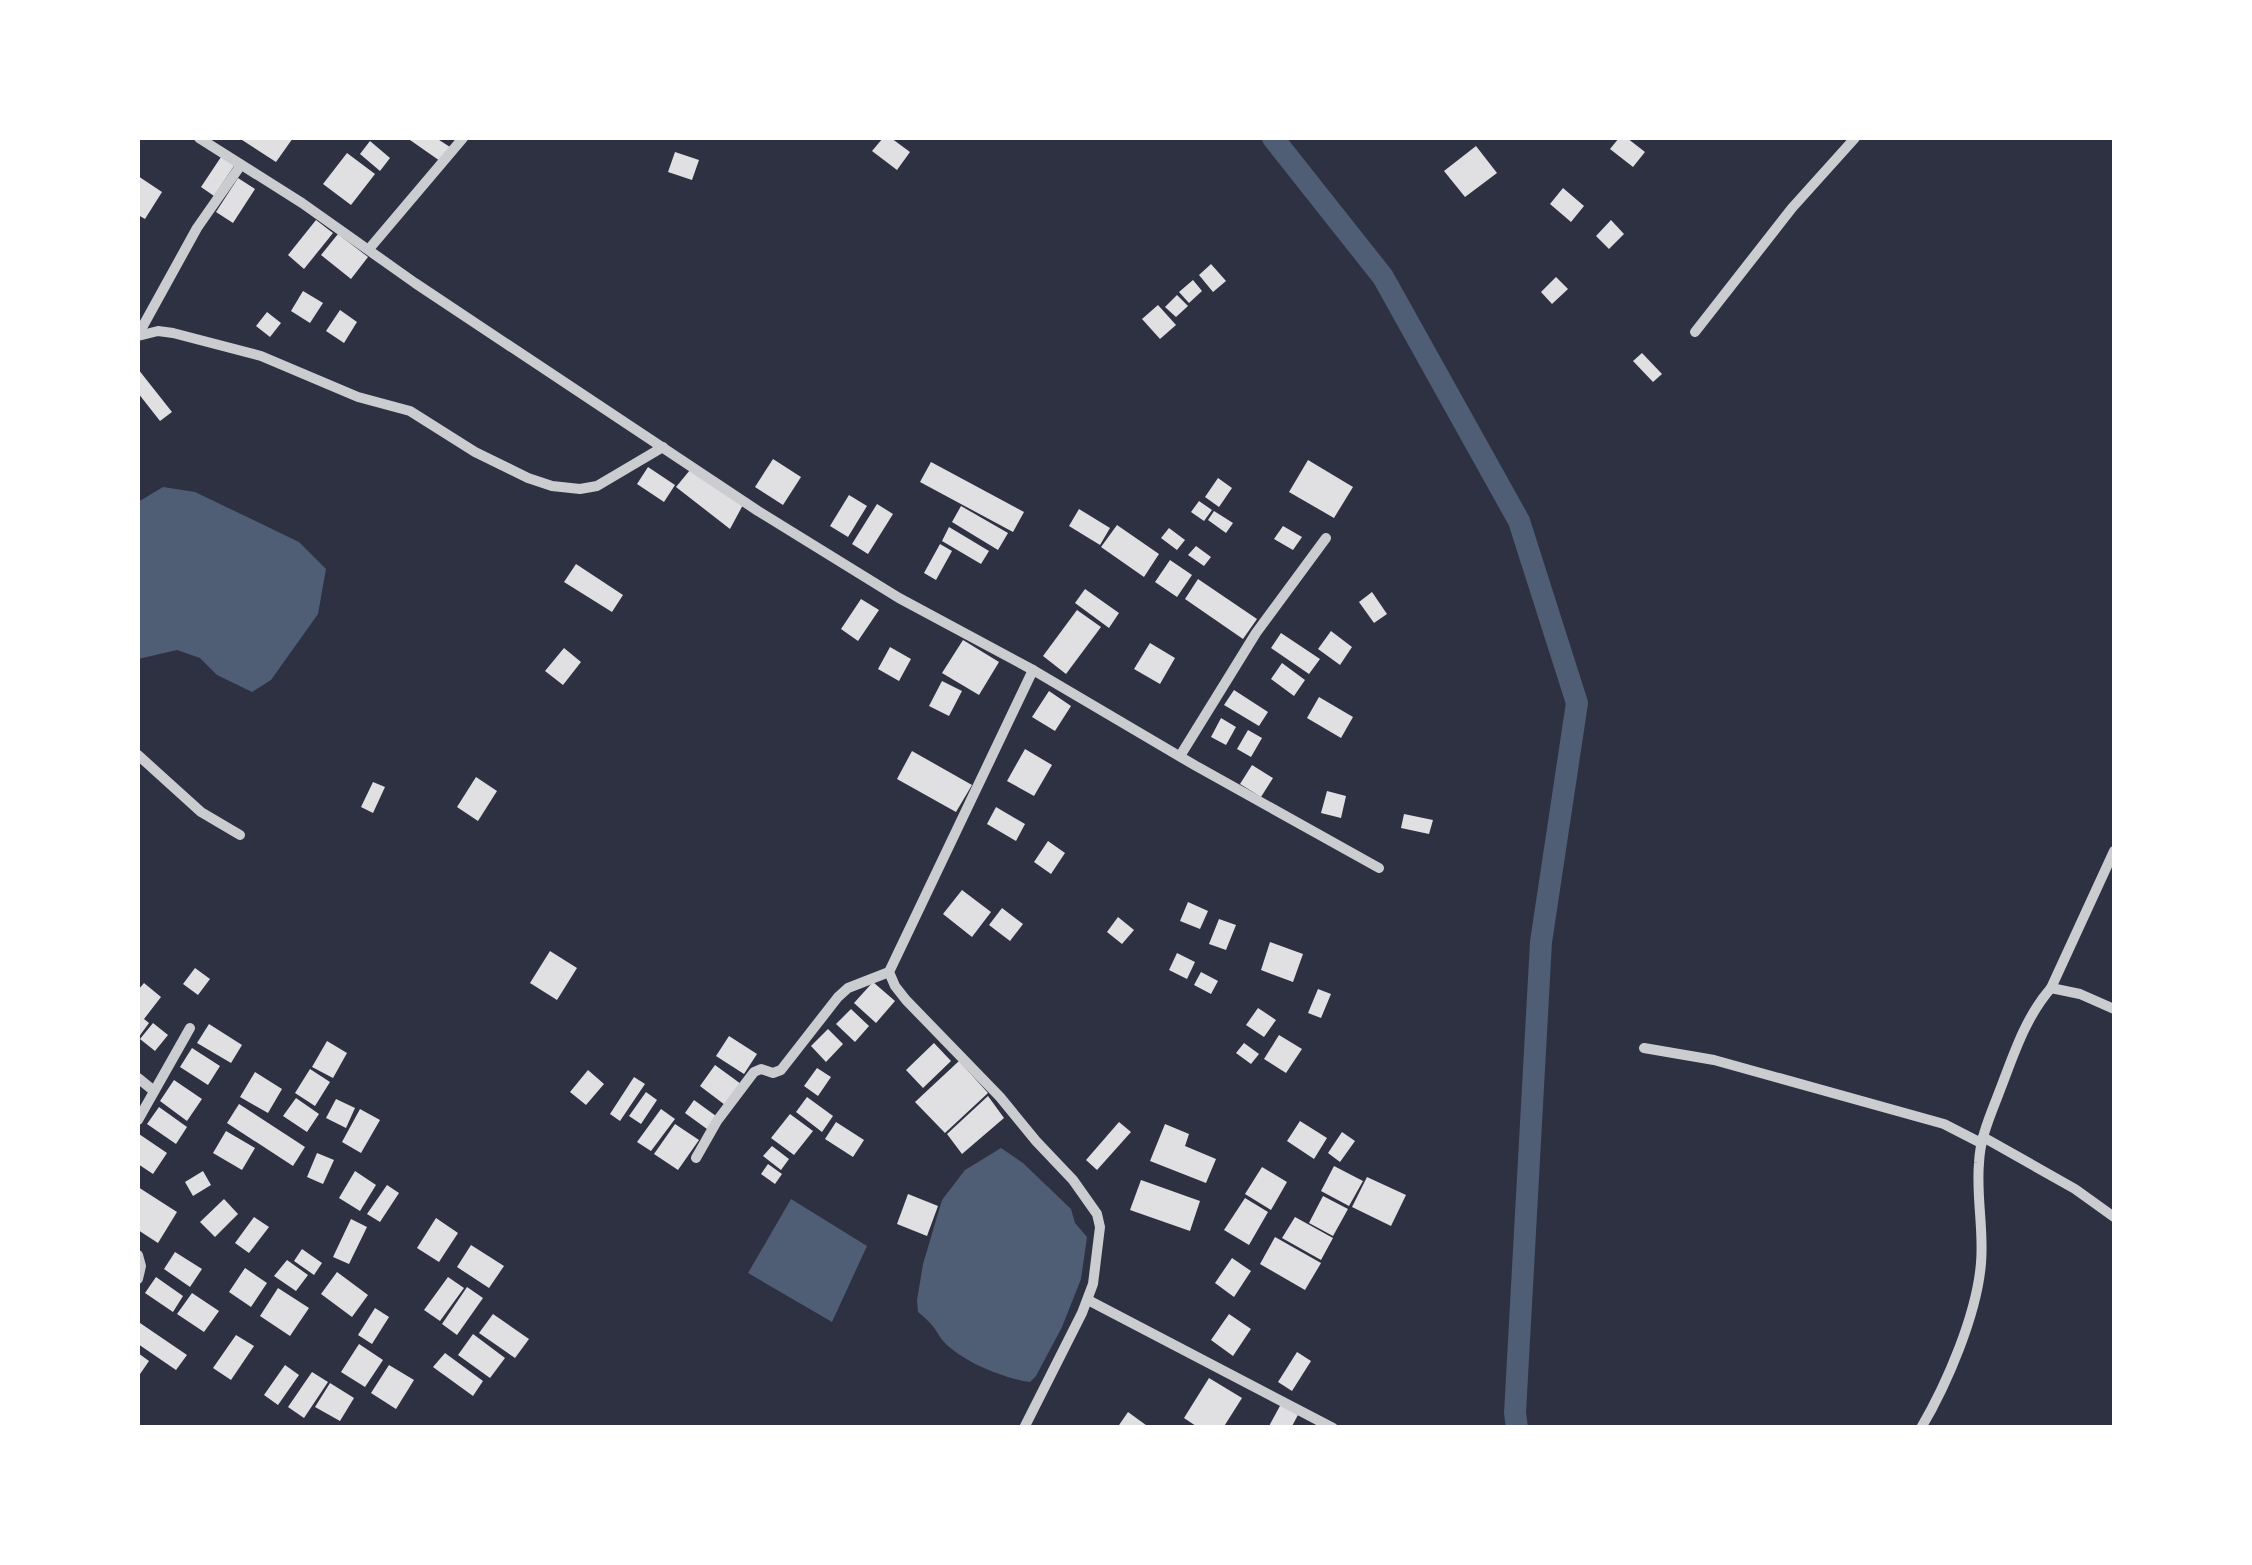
<svg xmlns="http://www.w3.org/2000/svg" width="2252" height="1565" font-family="'Exo 2',sans-serif">
  <style>
    .water { fill: #4f5d75 }
    .lines { fill: none; stroke-linecap: round; stroke-linejoin: round }
    .canal { stroke: #4f5d75; stroke-width: 22 }
    .building { fill: #e0e0e3 }
    .minor { stroke: #caccd0; stroke-width: 10 }
  </style>
  <rect width="100%" height="100%" fill="#2d3142"/>
  <g class="water">
    <path d="M163 487 195 492 299 542 326 569 318 614 271 680 252 692 217 675 200 658 177 650 138 659V502Z"/>
    <path d="M1001 1148 1023 1163 1071 1209 1075 1223 1087 1237 1081 1279 1062 1327 1036 1376 1030 1382C1003 1378 963 1362 944 1342 940 1338 938 1333 935 1329 930 1322 924 1317 918 1312L917 1300 923 1264 942 1200 965 1170Z"/>
    <path d="M791 1199 867 1246 832 1322 748 1273Z"/>
  </g>
  <g class="lines">
    <path class="canal" d="M1273 138 1383 277 1519 521 1577 703 1541 942 1515 1413 1517 1428"/>
  </g>
  <g class="building">
    <path d="M239 138H293L276 162Z"/>
    <path d="M412 138H436L450 147 440 161 410 140Z"/>
    <path d="M883 138H891L910 152 897 170 872 151Z"/>
    <path d="M1619 138H1627L1645 152 1633 167 1610 149Z"/>
    <path d="M370 141 390 158 380 171 360 154Z"/>
    <path d="M1476 146 1497 173 1465 197 1444 171Z"/>
    <path d="M675 152 699 160 692 180 668 172Z"/>
    <path d="M347 153 375 174 351 205 323 184Z"/>
    <path d="M223 154 236 163 214 196 201 187Z"/>
    <path d="M138 176 162 192 145 219 138 215Z"/>
    <path d="M238 178 255 189 233 223 216 212Z"/>
    <path d="M1563 188 1584 206 1571 222 1550 204Z"/>
    <path d="M316 220 333 233 304 269 288 255Z"/>
    <path d="M1611 220 1624 234 1609 249 1596 236Z"/>
    <path d="M338 234 368 257 351 279 321 255Z"/>
    <path d="M1211 264 1226 281 1213 292 1199 275Z"/>
    <path d="M1556 277 1568 289 1552 304 1541 292Z"/>
    <path d="M1193 280 1202 291 1189 303 1179 292Z"/>
    <path d="M303 291 323 303 310 323 291 311Z"/>
    <path d="M1177 295 1188 306 1176 317 1165 307Z"/>
    <path d="M1158 305 1176 325 1160 339 1142 319Z"/>
    <path d="M340 310 357 322 344 343 326 331Z"/>
    <path d="M267 312 281 323 270 337 256 326Z"/>
    <path d="M1642 353 1662 374 1653 382 1633 361Z"/>
    <path d="M138 369 172 412 160 421 138 393Z"/>
    <path d="M773 459 801 477 783 505 755 487Z"/>
    <path d="M1308 460 1353 487 1334 518 1289 492Z"/>
    <path d="M931 462 1024 512 1013 532 920 482Z"/>
    <path d="M648 467 675 485 664 502 637 484Z"/>
    <path d="M690 470 744 503 730 529 676 487Z"/>
    <path d="M1218 478 1232 488 1219 507 1205 497Z"/>
    <path d="M849 495 867 506 848 537 830 526Z"/>
    <path d="M1199 501 1212 510 1204 521 1191 512Z"/>
    <path d="M877 504 893 514 868 554 852 544Z"/>
    <path d="M961 506 1008 533 998 550 952 522Z"/>
    <path d="M1079 509 1110 528 1100 545 1069 526Z"/>
    <path d="M1214 511 1233 523 1226 533 1208 520Z"/>
    <path d="M1117 525 1159 554 1144 577 1101 547Z"/>
    <path d="M1283 526 1302 537 1293 550 1274 539Z"/>
    <path d="M949 527 989 551 981 564 942 541Z"/>
    <path d="M1169 528 1185 540 1177 550 1161 538Z"/>
    <path d="M940 544 952 551 936 580 924 573Z"/>
    <path d="M1196 546 1211 557 1204 566 1188 555Z"/>
    <path d="M1170 560 1192 575 1177 597 1155 582Z"/>
    <path d="M576 564 623 595 612 612 564 582Z"/>
    <path d="M1198 579 1257 619 1243 639 1185 599Z"/>
    <path d="M1085 589 1119 613 1109 628 1075 603Z"/>
    <path d="M1372 592 1387 614 1374 623 1359 602Z"/>
    <path d="M861 599 879 610 858 641 841 629Z"/>
    <path d="M1077 610 1101 627 1066 674 1043 656Z"/>
    <path d="M1331 631 1352 647 1340 665 1318 649Z"/>
    <path d="M1281 633 1320 659 1309 674 1271 648Z"/>
    <path d="M963 640 999 662 979 695 942 673Z"/>
    <path d="M1150 643 1175 658 1160 684 1134 669Z"/>
    <path d="M890 647 911 659 899 681 878 669Z"/>
    <path d="M564 648 581 662 563 685 545 671Z"/>
    <path d="M1282 663 1305 680 1294 696 1271 679Z"/>
    <path d="M942 681 962 691 949 716 929 706Z"/>
    <path d="M1234 690 1268 712 1259 726 1224 705Z"/>
    <path d="M1049 691 1071 706 1055 731 1032 717Z"/>
    <path d="M1319 697 1353 717 1341 738 1307 718Z"/>
    <path d="M1221 718 1236 727 1226 745 1211 737Z"/>
    <path d="M1248 730 1262 738 1251 757 1237 749Z"/>
    <path d="M1025 749 1052 765 1034 796 1007 781Z"/>
    <path d="M912 751 972 785 956 812 897 779Z"/>
    <path d="M1252 765 1273 778 1261 797 1240 784Z"/>
    <path d="M476 777 497 791 478 821 457 807Z"/>
    <path d="M373 782 385 787 373 813 361 807Z"/>
    <path d="M1327 791 1346 796 1341 818 1321 813Z"/>
    <path d="M996 807 1025 824 1016 841 987 824Z"/>
    <path d="M1404 814 1433 820 1429 834 1401 828Z"/>
    <path d="M1048 841 1065 853 1051 874 1034 862Z"/>
    <path d="M962 890 991 912 972 937 943 914Z"/>
    <path d="M1188 902 1208 911 1200 929 1180 921Z"/>
    <path d="M1002 908 1023 924 1010 941 989 925Z"/>
    <path d="M1118 917 1134 930 1122 944 1107 932Z"/>
    <path d="M1219 919 1236 925 1226 950 1209 944Z"/>
    <path d="M1270 942 1303 954 1293 982 1261 970Z"/>
    <path d="M550 951 577 968 557 1000 530 983Z"/>
    <path d="M1177 953 1195 962 1187 979 1169 970Z"/>
    <path d="M195 968 210 979 198 995 183 984Z"/>
    <path d="M1201 972 1218 981 1211 994 1194 985Z"/>
    <path d="M873 982 895 1001 876 1023 854 1003Z"/>
    <path d="M144 983 161 997 144 1019 149 1023 138 1038V990Z"/>
    <path d="M1318 989 1331 994 1321 1018 1308 1013Z"/>
    <path d="M1258 1008 1276 1020 1264 1037 1246 1025Z"/>
    <path d="M851 1009 869 1026 855 1042 836 1024Z"/>
    <path d="M153 1023 168 1035 155 1051 140 1039Z"/>
    <path d="M209 1024 242 1045 231 1063 197 1043Z"/>
    <path d="M828 1029 843 1044 826 1062 811 1046Z"/>
    <path d="M1279 1035 1302 1049 1286 1073 1264 1059Z"/>
    <path d="M729 1036 757 1054 744 1074 716 1056Z"/>
    <path d="M327 1041 347 1053 333 1078 312 1067Z"/>
    <path d="M934 1043 951 1061 923 1088 906 1070Z"/>
    <path d="M1244 1043 1259 1054 1251 1064 1236 1053Z"/>
    <path d="M192 1048 220 1066 208 1085 180 1067Z"/>
    <path d="M959 1061 988 1093 945 1133 915 1102Z"/>
    <path d="M715 1065 741 1084 725 1105 700 1086Z"/>
    <path d="M817 1068 831 1077 818 1096 804 1086Z"/>
    <path d="M310 1069 330 1082 315 1106 295 1093Z"/>
    <path d="M588 1070 604 1084 586 1105 570 1092Z"/>
    <path d="M255 1072 282 1089 268 1113 240 1097Z"/>
    <path d="M634 1077 645 1084 620 1121 610 1114Z"/>
    <path d="M174 1080 202 1099 187 1121 160 1101Z"/>
    <path d="M646 1092 657 1100 641 1124 629 1116Z"/>
    <path d="M988 1096 1004 1118 962 1154 947 1134Z"/>
    <path d="M807 1097 833 1116 822 1132 796 1112Z"/>
    <path d="M296 1098 319 1114 307 1132 283 1116Z"/>
    <path d="M336 1099 355 1108 346 1128 326 1118Z"/>
    <path d="M694 1100 716 1116 707 1129 685 1113Z"/>
    <path d="M239 1104 305 1147 293 1166 227 1123Z"/>
    <path d="M159 1107 187 1127 176 1144 147 1124Z"/>
    <path d="M360 1109 380 1120 361 1153 342 1142Z"/>
    <path d="M661 1109 675 1119 651 1151 637 1142Z"/>
    <path d="M790 1114 813 1131 794 1155 771 1138Z"/>
    <path d="M1300 1121 1327 1138 1314 1159 1287 1141Z"/>
    <path d="M836 1122 864 1140 853 1157 825 1139Z"/>
    <path d="M1119 1122 1131 1132 1097 1170 1086 1160Z"/>
    <path d="M675 1124 699 1140 678 1170 654 1154Z"/>
    <path d="M1165 1124 1189 1134 1185 1146 1216 1159 1206 1183 1150 1161Z"/>
    <path d="M226 1131 255 1148 242 1170 213 1153Z"/>
    <path d="M1342 1132 1355 1141 1340 1162 1328 1153Z"/>
    <path d="M139 1134 167 1153 153 1174 138 1164Z"/>
    <path d="M772 1146 789 1159 781 1170 763 1156Z"/>
    <path d="M317 1153 334 1160 323 1184 307 1177Z"/>
    <path d="M768 1164 782 1174 775 1184 761 1174Z"/>
    <path d="M1334 1166 1363 1181 1349 1206 1321 1191Z"/>
    <path d="M1262 1167 1287 1182 1271 1210 1245 1194Z"/>
    <path d="M203 1171 211 1185 193 1196 185 1182Z"/>
    <path d="M355 1171 376 1185 360 1211 339 1198Z"/>
    <path d="M1367 1177 1406 1195 1391 1226 1352 1207Z"/>
    <path d="M1141 1180 1200 1201 1190 1231 1130 1210Z"/>
    <path d="M387 1185 399 1193 380 1222 367 1214Z"/>
    <path d="M138 1187 177 1212 158 1243 138 1230Z"/>
    <path d="M908 1194 938 1206 927 1236 897 1224Z"/>
    <path d="M1323 1196 1348 1209 1333 1236 1309 1223Z"/>
    <path d="M1245 1198 1268 1212 1249 1245 1224 1230Z"/>
    <path d="M224 1199 238 1214 215 1237 200 1222Z"/>
    <path d="M254 1217 269 1227 249 1253 235 1243Z"/>
    <path d="M1295 1217 1333 1238 1321 1260 1282 1238Z"/>
    <path d="M436 1218 458 1233 439 1262 417 1248Z"/>
    <path d="M351 1219 367 1227 349 1264 333 1257Z"/>
    <path d="M1275 1237 1321 1263 1305 1290 1260 1264Z"/>
    <path d="M471 1245 504 1266 489 1288 457 1267Z"/>
    <path d="M302 1249 322 1263 314 1275 294 1261Z"/>
    <path d="M175 1252 202 1269 190 1287 164 1269Z"/>
    <path d="M1232 1258 1251 1271 1234 1297 1215 1283Z"/>
    <path d="M287 1260 308 1275 296 1291 274 1276Z"/>
    <path d="M245 1268 267 1283 251 1307 229 1292Z"/>
    <path d="M337 1272 368 1295 352 1317 321 1294Z"/>
    <path d="M156 1277 183 1296 173 1312 145 1293Z"/>
    <path d="M448 1277 464 1288 440 1321 424 1310Z"/>
    <path d="M467 1287 483 1298 457 1335 442 1324Z"/>
    <path d="M278 1288 309 1308 290 1336 260 1316Z"/>
    <path d="M192 1293 219 1311 204 1332 177 1314Z"/>
    <path d="M375 1308 389 1317 372 1344 358 1335Z"/>
    <path d="M493 1314 529 1339 515 1358 479 1333Z"/>
    <path d="M1229 1314 1251 1329 1233 1356 1211 1340Z"/>
    <path d="M140 1323 187 1355 176 1370 138 1344V1326Z"/>
    <path d="M473 1334 505 1358 490 1378 458 1355Z"/>
    <path d="M236 1335 254 1346 231 1380 213 1368Z"/>
    <path d="M359 1344 383 1360 365 1387 341 1372Z"/>
    <path d="M1297 1352 1311 1361 1292 1391 1278 1382Z"/>
    <path d="M138 1353 149 1361 138 1377Z"/>
    <path d="M445 1353 483 1381 473 1396 433 1367Z"/>
    <path d="M285 1365 299 1375 278 1405 264 1395Z"/>
    <path d="M389 1365 414 1380 396 1409 371 1393Z"/>
    <path d="M312 1372 328 1382 304 1418 288 1407Z"/>
    <path d="M1209 1378 1242 1398 1223 1428H1199L1184 1418Z"/>
    <path d="M330 1383 354 1398 340 1421 315 1407Z"/>
    <path d="M1281 1404 1299 1413 1291 1428H1268Z"/>
    <path d="M1128 1412 1150 1428H1117Z"/>
  </g>
  <g class="lines">
    <g class="minor">
      <path d="M199 138 302 203 415 283 758 511 899 598 1033 670 889 972 895 986 906 1000 1000 1097 1036 1141 1073 1180 1097 1214 1100 1227 1093 1284 1082 1313 1024 1428"/>
      <path d="M369 249 463 138"/>
      <path d="M1695 332 1792 208 1855 138"/>
      <path d="M138 335 197 228 241 165"/>
      <path d="M138 336 158 331 173 333 261 356 358 397 410 411 475 452 528 478 552 486 580 489 597 486 663 447"/>
      <path d="M1033 670 1196 766 1379 868"/>
      <path d="M138 755 201 812 240 835"/>
      <path d="M1180 756 1256 633 1326 538"/>
      <path d="M2051 988 2114 851"/>
      <path d="M1644 1048 1714 1060 1944 1124 1981 1143"/>
      <path d="M138 1078 154 1091"/>
      <path d="M138 1120 190 1028"/>
      <path d="M1983 1137 2075 1189 2114 1217"/>
      <path d="M696 1158 717 1121 754 1072 761 1069 773 1073 781 1070 838 997 848 988 889 972"/>
      <path d="M138 1255 141 1266 138 1279"/>
      <path d="M1088 1300 1333 1428"/>
      <path d="M1921 1428C1947 1384 1977 1314 1981 1263 1984 1230 1976 1196 1979 1163 1980 1137 1991 1114 2000 1090 2014 1054 2025 1018 2051 988L2080 994 2114 1009"/>
    </g>
  </g>
  <rect width="2252" height="1565" fill="none" stroke="#ffffff" stroke-width="280"/>
</svg>
